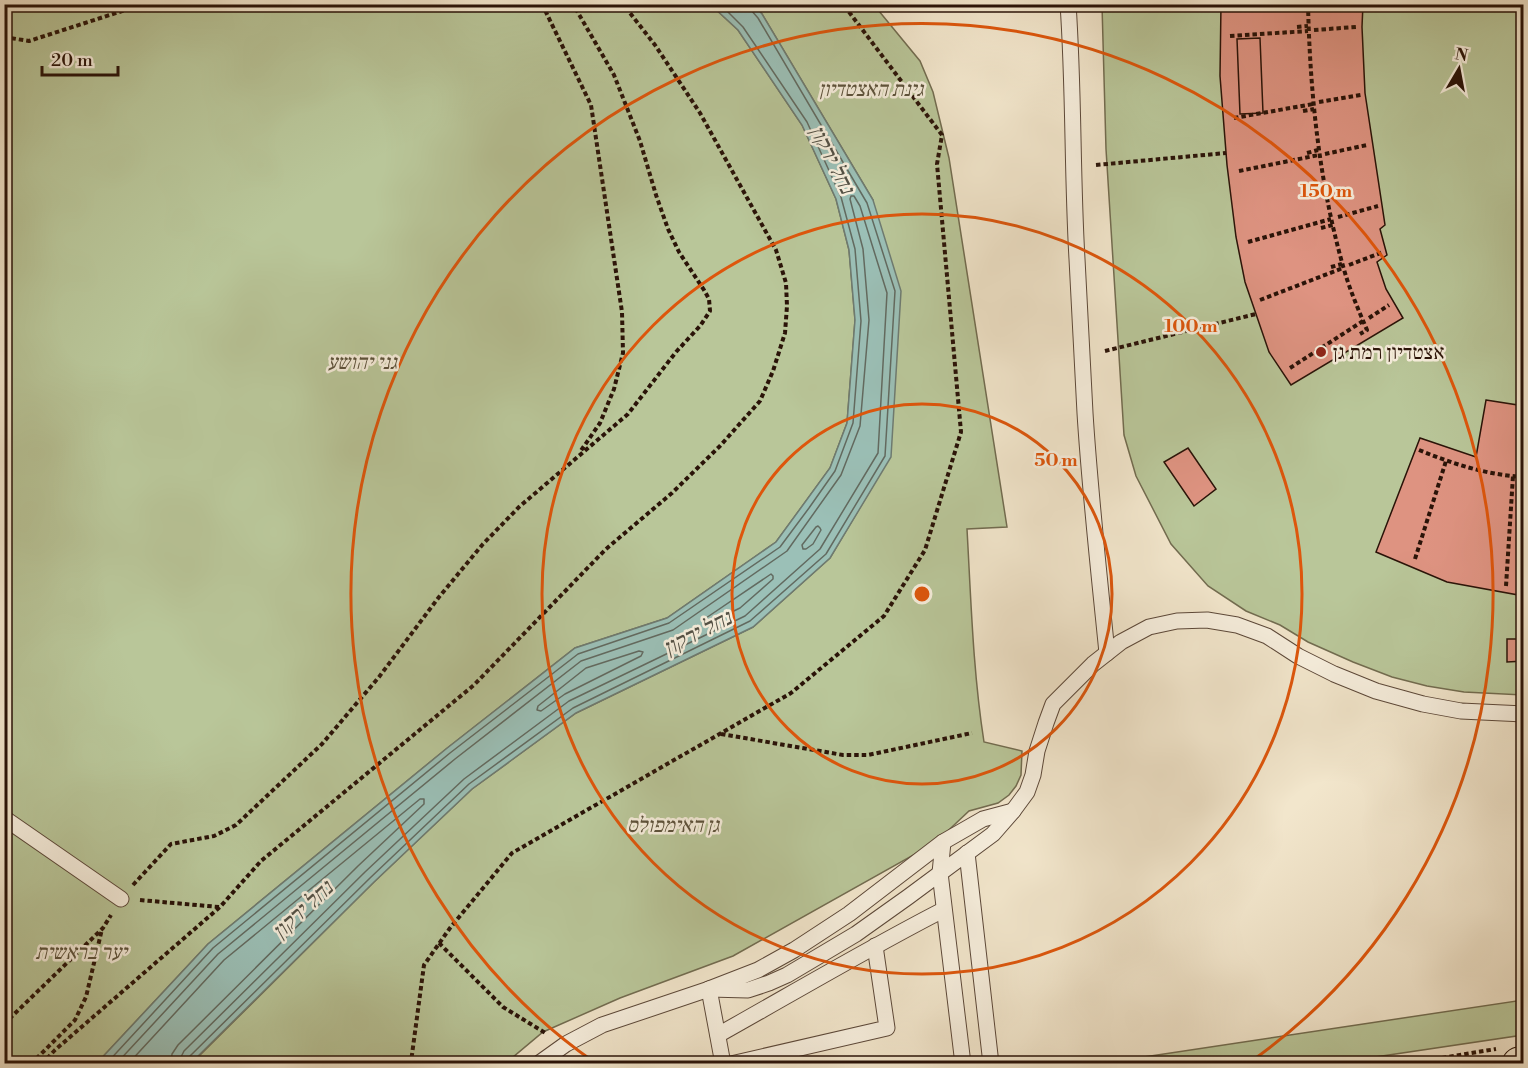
<svg xmlns="http://www.w3.org/2000/svg" width="1528" height="1068" font-family="'Libre Bodoni','Frank Ruhl Libre',serif">
  <style>
    .green { fill: #b9c699; stroke: #726c50; stroke-width: 1.5 }
    .water { fill: #9bc0b7; stroke: #6e7b71; stroke-width: 1.5 }
    .lines { fill: none; stroke-linecap: round; stroke-linejoin: round }
    .shore { stroke: #626a60; stroke-width: 1.5 }
    .building { fill: #de9381; stroke: #2a1308; stroke-width: 1.5 }
    .lane-casing { stroke: #5c4839; stroke-width: 17 }
    .primary-casing { stroke: #2a1308; stroke-width: 35 }
    .path { stroke: #2a1308; stroke-width: 4; stroke-dasharray: 4.5 3; stroke-linecap: butt }
    .lane { stroke: #f7efde; stroke-width: 15 }
    .primary { stroke: #f2e6cc; stroke-width: 33 }
    .ring { fill: none; stroke: #de560c; stroke-width: 3 }
    .poi-dot { fill: #8f2418; stroke: #f7efde; stroke-width: 2 }
    .labels { text-anchor: middle; stroke-width: 5; stroke-linejoin: round; paint-order: stroke }
    .park-label { font-size: 21px; font-style: italic; fill: #5c523b; stroke: #f7efde }
    .poi-label { font-size: 21px; fill: #2a1308; stroke: #f7efde; text-anchor: start }
    .water-label { font-size: 22px; font-style: italic; fill: #525045; stroke: #f7efde }
    .centre { fill: #de560c; stroke: #f7efde; stroke-width: 3 }
    .ring-label { font-size: 18px; text-anchor: middle; font-weight: bold; fill: #de560c; stroke: #f7efde; stroke-width: 5; stroke-linejoin: round; paint-order: stroke }
  </style>
  <rect width="100%" height="100%" fill="#f2e6cc"/>
  <filter id="stains"><feTurbulence type="fractalNoise" baseFrequency=".00333" numOctaves="4"/><feColorMatrix values="0 0 0 0 .2 0 0 0 0 .09 0 0 0 0 .02 0 0 0 .5 -.17"/></filter>
  <radialGradient id="worn" r=".72"><stop offset=".6" stop-color="#630" stop-opacity="0"/><stop offset="1" stop-color="#630" stop-opacity=".3"/></radialGradient>
  <g class="green">
    <path d="M4 5H711L738 30 802 125 836 199 849 250 855 320 847 423 830 468 776 542 667 618 575 648 446 749 208 944 97 1063H5Z"/>
    <path d="M754 5H874L920 61 933 92 949 158 1007 527 967 529C971 600 973 672 984 742L1022 751 1021 775 1016 786 1009 795 998 803 969 811 935 843 733 956 620 998 543 1032 506 1063 191 1064 374 882 472 789 576 713 753 627 830 558 874 484 873 200 762 14Z"/>
    <path d="M1102 5H1523V695L1464 692 1427 686 1392 677 1353 662 1308 642 1280 625 1246 611 1208 586 1171 544 1136 476 1124 435 1106 149Z"/>
    <path d="M1523 1000V1035L1335 1063H1104Z"/>
  </g>
  <path class="water" d="M711 5H754L762 14 873 200 901 291 891 457 830 558 753 627 576 713 472 789 374 882 191 1063H97L208 944 446 749 575 648 667 618 776 542 830 468 847 423 855 320 849 250 836 199 802 125 738 30Z"/>
  <g class="lines">
    <g class="shore">
      <path d="M818 526 820 528 821 530 813 544 806 549H803L802 545 816 527Z"/>
      <path d="M771 574 773 576V579L740 608 709 623 706 622V618Z"/>
      <path d="M639 651 643 652 641 656 565 694 541 711 537 710 538 706 586 668Z"/>
      <path d="M106 1064 213 948 450 753 578 654 669 623 780 547 809 508 835 471 853 423 861 321 855 249 841 197 807 122 743 27 720 4"/>
      <path d="M116 1064 218 954 455 759 581 661 673 630 787 551 841 475 860 426 869 320 863 249 850 199 851 196H854L860 206 887 293 878 453 820 549 745 616 569 701 464 779 365 872 184 1051 181 1057 180 1064"/>
      <path d="M128 1064 224 960 420 799H424V804L358 866 178 1045 172 1054 171 1064"/>
      <path d="M188 1064 189 1057 370 878 469 784 573 708 750 621 826 554 885 456 895 291 867 203 758 18 751 10 750 4"/>
    </g>
  </g>
  <g class="building">
    <path d="M1221 4H1363L1362 27 1365 93 1385 225 1380 229 1387 255 1377 262 1386 289 1403 318 1291 385 1269 352 1245 282 1236 237 1227 165 1220 76Z"/>
    <path d="M1260 38 1263 113 1240 114 1237 39Z"/>
    <path d="M1486 400 1524 406V596L1447 582 1376 552 1420 438 1476 457Z"/>
    <path d="M1188 448 1216 489 1194 506 1164 462Z"/>
    <path d="M1507 639H1524V661L1507 662Z"/>
  </g>
  <g class="lines">
    <defs>
      <g id="lane">
        <path d="M1068 4C1074 89 1072 174 1077 259 1080 310 1082 362 1085 413 1090 493 1099 573 1107 653"/>
        <path d="M4 818 121 899"/>
        <path d="M943 842 940 873 963 1064"/>
        <path d="M967 853 991 1064"/>
        <path d="M709 989 748 990 769 983 787 975 856 934 908 897 993 834 1013 811 1027 792 1033 775 1037 751 1046 723 1053 704 1093 664 1121 642 1149 627 1177 621 1207 620 1237 625 1267 636 1298 656 1334 674 1376 691 1423 704 1461 711 1524 714"/>
        <path d="M709 989 723 1064"/>
        <path d="M718 1035C793 993 867 949 943 910"/>
        <path d="M538 1064 566 1044 602 1025 709 989 758 970 794 950 849 914 943 842 983 819 1013 811"/>
        <path d="M731 1064 887 1028 875 946"/>
      </g>
      <path id="primary" d="M1519 1064 1524 1063"/>
    </defs>
    <use href="#lane" class="lane-casing"/>
    <use href="#primary" class="primary-casing"/>
    <g class="path">
      <path d="M542 4 591 105 622 312 623 353 614 389 600 423 580 452"/>
      <path d="M1308 4C1310 93 1319 181 1343 266 1349 288 1358 309 1367 330L1360 334"/>
      <path d="M1297 27 1308 26"/>
      <path d="M1314 30 1356 27"/>
      <path d="M1230 36 1308 31"/>
      <path d="M4 37 29 41 144 4"/>
      <path d="M1319 102 1361 95"/>
      <path d="M1303 111 1314 109"/>
      <path d="M1234 118 1313 104"/>
      <path d="M1307 153 1318 150"/>
      <path d="M1325 154 1367 145"/>
      <path d="M1096 165 1226 153"/>
      <path d="M1239 171 1319 155"/>
      <path d="M1338 217 1378 206"/>
      <path d="M1321 228 1333 225"/>
      <path d="M1248 242 1331 219"/>
      <path d="M1349 265 1383 252"/>
      <path d="M1331 267 1342 264"/>
      <path d="M1260 300 1343 268"/>
      <path d="M1369 318 1389 305"/>
      <path d="M1105 351 1256 314"/>
      <path d="M1290 368 1363 321"/>
      <path d="M1419 450C1453 464 1487 475 1524 477"/>
      <path d="M1415 559 1446 461"/>
      <path d="M1506 586 1513 476"/>
      <path d="M721 734 843 755H868L972 733"/>
      <path d="M133 885 171 844 214 836 236 825 322 744 379 677 439 597 483 544 519 507 628 414 676 352 700 326 710 311 709 299 704 290 679 252 668 229 656 195 640 141 614 75 573 4"/>
      <path d="M140 900 219 907"/>
      <path d="M439 943 503 1007 547 1034"/>
      <path d="M4 1024 103 928 111 915"/>
      <path d="M31 1064 75 1020 86 997 102 929"/>
      <path d="M42 1064 55 1050 220 907 261 861 474 685 606 549 672 493 720 446 760 401 773 371 785 333 787 306 786 283 776 250 700 113 655 45 623 4"/>
      <path d="M409 1064 411 1062 424 965 450 928 512 853 791 693 884 616 925 550 961 432 937 164 942 135 843 4"/>
      <path d="M1405 1064 1496 1049"/>
    </g>
    <use href="#lane" class="lane"/>
    <use href="#primary" class="primary"/>
  </g>
  <g class="ring">
    <circle cx="922" cy="594" r="190"/>
    <circle cx="922" cy="594" r="380"/>
    <path d="M594 1062A571 571 0 1 1 1250 1062"/>
  </g>
  <circle class="poi-dot" cx="1321" cy="352" r="6"/>
  <g class="labels">
    <g class="park-label">
      <text x="871" y="96">גינת האצטדיון</text>
      <text x="362" y="369">גני יהושע</text>
      <text x="673" y="832">גן האימפולס</text>
      <text x="81" y="959">יער בראשית</text>
    </g>
    <g class="poi-label">
      <text x="1333" y="359">אצטדיון רמת גן</text>
    </g>
    <g class="water-label">
      <text transform="translate(833 159) rotate(63)" y="8">נחל ירקון</text>
      <text transform="translate(697 632) rotate(-27)" y="8">נחל ירקון</text>
      <text transform="translate(302 909) rotate(-43)" y="8">נחל ירקון</text>
    </g>
  </g>
  <circle cx="922" cy="594" r="9" class="centre"/>
  <g class="ring-label">
    <text x="1326" y="197">150 m</text>
    <text x="1191" y="332">100 m</text>
    <text x="1056" y="466">50 m</text>
  </g>
  <rect width="1528" height="1068" fill="none" stroke="#f2e6cc" stroke-width="24"/>
  <rect x="6" y="6" width="1516" height="1056" fill="none" stroke="#2a1308" stroke-width="3"/>
  <rect x="12" y="12" width="1504" height="1044" fill="none" stroke="#2a1308" stroke-width="1.5"/>
  <g transform="translate(1459 69) rotate(10)" stroke="#f7efde" stroke-width="4.5" paint-order="stroke">
  <path d="M0-4.5L10 22L0 15L-10 22Z" fill="#2a1308"/>
  <text y="-9" font-size="16" font-weight="bold" text-anchor="middle" fill="#2a1308">N</text>
  </g>
  <path d="M42 66v9h76v-9" fill="none" stroke="#2a1308" stroke-width="3"/>
  <text x="51" y="66" font-size="18" fill="#2a1308" stroke="#f7efde" stroke-width="4.5" paint-order="stroke">20 m</text>
  <rect width="100%" height="100%" filter="url(#stains)"/>
  <rect width="100%" height="100%" fill="url(#worn)"/>
</svg>
